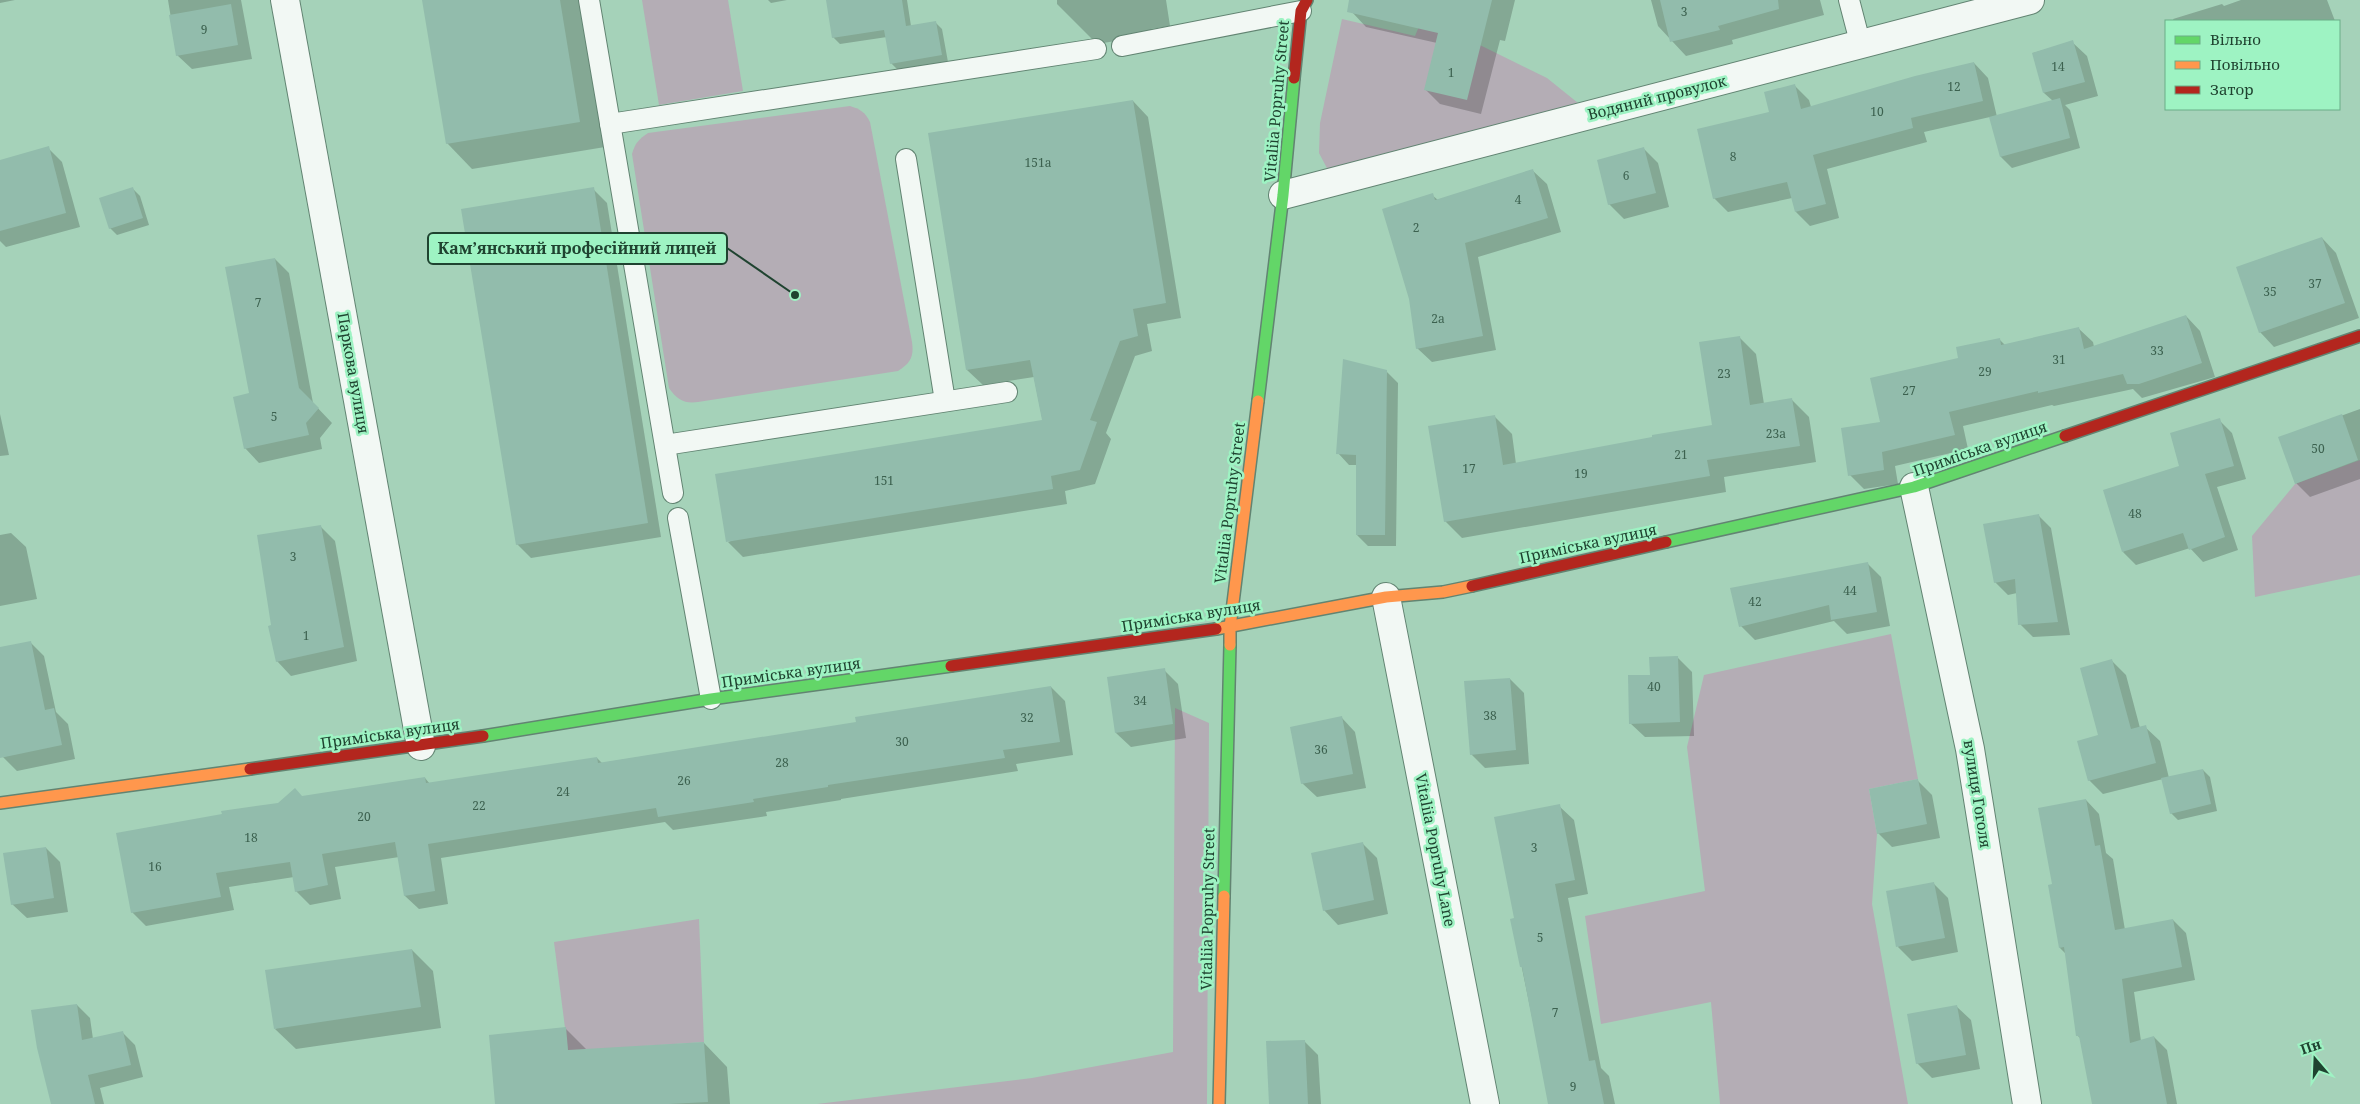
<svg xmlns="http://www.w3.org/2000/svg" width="2360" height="1104" font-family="'Noto Serif',serif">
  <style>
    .green { fill: #b4adb5 }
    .shadow { fill: #0003 }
    .building { fill: #92bcac }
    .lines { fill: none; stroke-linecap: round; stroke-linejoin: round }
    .lane-casing { stroke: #628472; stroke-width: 22 }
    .street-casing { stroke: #628472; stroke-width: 30 }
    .fast-casing { stroke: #628472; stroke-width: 14 }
    .slow-casing { stroke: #628472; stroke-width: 14 }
    .jam-casing { stroke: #628472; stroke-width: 14 }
    .lane { stroke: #f2f8f4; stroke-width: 20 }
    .street { stroke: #f2f8f4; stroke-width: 28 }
    .fast { stroke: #63d668; stroke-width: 11 }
    .slow { stroke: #ff974d; stroke-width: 11 }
    .jam { stroke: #b3261e; stroke-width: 11 }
    .labels { text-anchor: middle; stroke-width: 5; stroke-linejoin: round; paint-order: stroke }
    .number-label { font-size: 12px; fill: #3c614f }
    .street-label { font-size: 15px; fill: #1f4330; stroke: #9ef3c3 }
    .leader { fill: none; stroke: #1f4330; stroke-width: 2 }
    .callout-dot { fill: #1f4330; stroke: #9ef3c3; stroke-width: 2 }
    .callout { fill: #9ef3c3; stroke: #1f4330; stroke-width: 2 }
    .callout-label { font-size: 16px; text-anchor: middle; font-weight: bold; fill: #1f4330 }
  </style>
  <rect width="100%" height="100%" fill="#a5d2b9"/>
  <g class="green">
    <path d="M642 0H728L743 91 659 105Z"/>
    <path d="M1423 17 1547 78 1583 107 1329 172 1319 153 1320 123 1342 19 1415 36Z"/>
    <path d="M850 106C860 109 865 112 870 122L912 342C914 356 911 363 898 371L698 402C685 404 677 400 669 388L632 154C635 143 639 139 648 133Z"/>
    <path d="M2360 460V575L2255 597 2252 536 2295 484Z"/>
    <path d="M1891 634 1918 779 1869 789 1877 834 1872 904 1908 1104H1720L1711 1002 1601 1024 1585 916 1705 891 1687 747 1704 675Z"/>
    <path d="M1175 708 1209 723 1207 1104H817L1032 1078 1173 1052Z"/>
    <path d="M699 919 704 1042 568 1051 554 942Z"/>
  </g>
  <g class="shadow">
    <path d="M0 0H15L0 3Z"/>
    <path d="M168 0H241L252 59 192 69 177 55Z"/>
    <path d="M424 0H581L605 147 472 169 447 143Z"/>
    <path d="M768 0H787L771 3Z"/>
    <path d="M827 0H907L911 26 935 22 942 29 948 62 898 70 891 63 887 37 840 44 833 37Z"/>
    <path d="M1057 0H1166L1170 26 1151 29 1152 35 1097 44 1057 4Z"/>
    <path d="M1355 0H1515L1505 41 1500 40 1481 114 1440 104 1425 89 1437 43 1366 27 1352 12Z"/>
    <path d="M1651 0H1820L1824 15 1732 40 1733 44 1686 56 1658 26Z"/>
    <path d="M2241 0H2327L2335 21H2174L2173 19 2222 4 2224 6Z"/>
    <path d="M2072 42 2087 56 2098 96 2065 105 2070 110 2080 148 2012 168 2001 157 1990 117 1924 132 1927 142 1827 169 1839 218 1810 226 1796 212 1792 198 1728 212 1714 198 1771 113 1795 86 1809 100 1811 107 1974 63 1988 78 1997 117 2053 101 2044 93 2033 53Z"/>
    <path d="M1133 101 1148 117 1181 318 1147 324 1152 351 1135 356 1106 433 1111 439 1095 484 1065 491 1067 504 743 557 728 542 1043 422 1034 377 983 385 967 370Z"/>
    <path d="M48 148 62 162 80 227 6 247 0 241V161Z"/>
    <path d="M1644 149 1658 163 1669 207 1624 219 1609 204Z"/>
    <path d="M1532 170 1547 184 1561 232 1478 257 1496 350 1432 362 1417 348 1432 195 1438 200Z"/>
    <path d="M133 189 140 196 149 225 117 235 110 228Z"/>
    <path d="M593 189 607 203 661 537 531 558 517 544Z"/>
    <path d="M2322 238 2336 253 2359 318 2274 347 2260 332Z"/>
    <path d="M275 259 289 273 313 403 332 423 320 438 322 449 259 463 245 448Z"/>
    <path d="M2186 316 2200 331 2215 377 2142 398 2133 389 2054 406 2052 405 1963 426 1968 449 1895 466 1898 484 1864 489 1850 475 1881 423 1960 358 1999 339 2005 345 2078 328 2093 342 2094 347Z"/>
    <path d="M1739 337 1756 354 1764 404 1792 400 1809 417 1816 462 1724 477 1726 492 1462 538 1445 521 1495 417 1512 434 1516 464 1713 426Z"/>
    <path d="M1386 371 1398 383 1396 546H1368L1357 535V465H1349L1338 453Z"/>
    <path d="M2360 409V479L2310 497 2296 483 2280 438Z"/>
    <path d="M0 414 9 455 0 456Z"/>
    <path d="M2219 420 2232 433 2246 479 2217 487 2238 550 2203 562 2190 548 2136 565 2123 552 2181 467Z"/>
    <path d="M2038 515 2051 528 2070 635 2033 637 2020 624 2017 593 2008 595 1995 582Z"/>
    <path d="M320 526 335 541 357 661 291 676 277 661Z"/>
    <path d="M11 533 26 547 37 599 0 606V535Z"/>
    <path d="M1867 563 1881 577 1890 626 1847 634 1834 621 1755 640 1741 626Z"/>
    <path d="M30 642 44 656 56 712 68 724 75 759 17 771 3 757 0 743V648Z"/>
    <path d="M1678 658 1692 672 1694 736 1645 737 1630 723Z"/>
    <path d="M2112 661 2126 675 2140 728 2145 727 2160 741 2169 778 2203 770 2210 777 2217 811 2178 820 2171 813 2163 779 2103 794 2089 780 2099 736Z"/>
    <path d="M1164 670 1178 684 1186 738 1131 747 1116 733 1108 678Z"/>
    <path d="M1510 679 1524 693 1529 764 1485 768 1471 754Z"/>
    <path d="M1051 687 1065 701 1073 755 1016 764 1018 771 841 799V800L766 812 767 816 673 830 665 822 441 858 448 904 419 909 405 896 399 857 335 867 341 899 310 905 296 891 294 877 229 887 234 910 146 926 132 912 279 804 303 798 425 778 430 784 597 758 602 763 857 723Z"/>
    <path d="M1341 717 1355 732 1366 788 1317 797 1302 783Z"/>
    <path d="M1918 781 1932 795 1940 838 1892 847 1878 833Z"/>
    <path d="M2086 800 2099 814 2106 853 2113 859 2125 930 2173 920 2186 933 2195 980 2134 992 2141 1041 2154 1037 2167 1050 2177 1104H2093L2081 1039 2078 1036 2066 954 2060 948 2054 885Z"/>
    <path d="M1559 806 1574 820 1588 894 1568 898 1601 1068 1609 1076 1615 1104H1550L1512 920 1516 919Z"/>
    <path d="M1362 843 1377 858 1388 914 1338 925 1324 910Z"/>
    <path d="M46 848 60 862 68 912 27 918 12 904Z"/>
    <path d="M1934 884 1948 898 1958 952 1912 961 1898 947Z"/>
    <path d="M412 950 433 971 441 1028 296 1049 275 1029Z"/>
    <path d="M77 1005 90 1018 93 1039 122 1032 135 1045 143 1077 100 1088 104 1104H52Z"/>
    <path d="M1956 1006 1971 1020 1980 1069 1932 1078 1917 1063Z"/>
    <path d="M565 1028 587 1050 704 1043 727 1067 730 1104H497Z"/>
    <path d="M1304 1041 1318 1055 1321 1104H1270Z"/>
  </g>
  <g class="building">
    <path d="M422 0H560L580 122 446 144Z"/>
    <path d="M826 0H902L906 26 936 21 942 55 890 64 884 30 832 38Z"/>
    <path d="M1349 0H1492L1467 100 1424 90 1438 33 1347 12Z"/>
    <path d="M1660 0H1778L1779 9 1718 26 1720 30 1670 42Z"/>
    <path d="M231 4 238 45 176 56 169 15Z"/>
    <path d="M2073 40 2085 82 2043 93 2032 53Z"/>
    <path d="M1974 62 1983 101 1911 118 1913 128 1813 155 1826 204 1795 212 1787 182 1713 199 1697 129 1769 112 1764 92 1795 84 1801 109 1915 76Z"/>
    <path d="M2060 98 2070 138 2000 157 1989 117Z"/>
    <path d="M1133 100 1166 303 1133 309 1138 336 1120 341 1090 420 1097 422 1080 470 1051 476 1053 489 726 542 715 474 1042 420 1030 360 966 370 928 133Z"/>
    <path d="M49 146 66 213 0 231V160Z"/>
    <path d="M1644 147 1656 193 1608 205 1597 160Z"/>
    <path d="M1533 169 1548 218 1465 243 1483 336 1416 349 1409 299 1382 209 1433 193 1435 200Z"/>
    <path d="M133 187 143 218 109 229 99 198Z"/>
    <path d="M594 187 648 523 516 545 461 209Z"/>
    <path d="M2322 237 2345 303 2259 333 2236 267Z"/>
    <path d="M275 258 299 388 319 408 306 423 309 435 244 449 233 397 249 393 225 267Z"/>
    <path d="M2186 315 2202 363 2139 384H2127L2123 374 2038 393V391L1949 412 1955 435 1882 452 1884 470 1848 476 1841 428 1880 422 1870 378 1958 358 1956 347 2000 338 2001 345 2079 327 2084 349Z"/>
    <path d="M1740 336 1750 405 1792 398 1800 446 1707 460 1710 476 1444 522 1428 426 1495 415 1503 465 1652 437V435L1712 425 1699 342Z"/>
    <path d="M1343 359 1387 370 1385 535H1356V455L1336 454Z"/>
    <path d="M2342 414 2358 460 2295 484 2278 437Z"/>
    <path d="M2220 418 2234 466 2205 474 2225 537 2189 550 2183 533 2122 552 2103 490 2179 466 2170 433Z"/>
    <path d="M2039 514 2058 622 2018 625 2015 579 1994 583 1983 524Z"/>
    <path d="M321 525 344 647 276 662 268 626 271 625 257 535Z"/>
    <path d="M1868 562 1877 612 1831 620 1829 605 1739 627 1730 588Z"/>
    <path d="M31 641 45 710 54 708 62 745 0 758V647Z"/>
    <path d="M1678 656 1680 722 1629 724 1628 675H1650L1649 657Z"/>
    <path d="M2112 659 2131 729 2146 725 2156 763 2088 781 2077 741 2098 735 2080 668Z"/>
    <path d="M1165 668 1173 724 1115 733 1107 677Z"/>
    <path d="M1510 678 1516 750 1470 755 1464 681Z"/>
    <path d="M1051 686 1060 742 1003 750 1005 758 828 785V787L753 799 754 802 658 817 656 808 428 844 435 891 404 896 395 842 322 854 328 885 295 892 290 862 216 873 221 897 131 913 116 833 222 814 221 811 278 803 295 788 302 796 425 777 426 783 597 757 598 763 856 722 855 717Z"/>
    <path d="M1342 716 1353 774 1301 784 1290 727Z"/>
    <path d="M2203 769 2211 804 2170 814 2161 778Z"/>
    <path d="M1918 779 1927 824 1877 834 1869 789Z"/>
    <path d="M2086 799 2095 846 2100 845 2115 930 2173 919 2182 967 2122 979 2130 1043 2154 1036 2167 1104H2092L2079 1036H2076L2064 947 2059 948 2048 885 2052 884 2038 808Z"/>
    <path d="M1560 804 1575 880 1555 884 1589 1061 1595 1060 1604 1104H1548L1522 967H1520L1510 919 1514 918 1494 817Z"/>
    <path d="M1363 842 1374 900 1323 911 1311 853Z"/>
    <path d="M46 847 54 898 11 905 3 853Z"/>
    <path d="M1934 882 1945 938 1896 947 1886 891Z"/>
    <path d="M412 949 421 1007 274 1029 265 970Z"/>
    <path d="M77 1004 82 1040 123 1031 131 1065 88 1075 95 1104H51L37 1048 31 1010Z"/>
    <path d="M1957 1005 1966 1055 1916 1064 1907 1014Z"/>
    <path d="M566 1027 568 1050 704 1042 708 1102 669 1104H495L489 1035Z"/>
    <path d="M1305 1040 1308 1104H1269L1266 1041Z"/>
  </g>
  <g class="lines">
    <defs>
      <g id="lane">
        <path d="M589 0 673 493"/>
        <path d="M1849 0 1861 46"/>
        <path d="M1122 46 1301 11"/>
        <path d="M610 124 1096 49"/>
        <path d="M906 159 945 401"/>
        <path d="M665 445 1007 392"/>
        <path d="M678 518 711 699"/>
      </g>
      <g id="street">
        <path d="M285 0 421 746"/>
        <path d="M1283 195 2030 0"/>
        <path d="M1914 487 1970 749 2027 1104"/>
        <path d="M1386 597 1485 1104"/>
      </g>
      <g id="fast">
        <path d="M1258 401 1283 195 1294 78"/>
        <path d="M1666 542 1914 487 2065 436"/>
        <path d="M483 736 711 699 951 666"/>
        <path d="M1224 896 1230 645"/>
      </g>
      <g id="slow">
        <path d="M1216 629 1386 597 1443 592 1472 586"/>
        <path d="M1230 645V627L1258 401"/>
        <path d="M0 803 250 769"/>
        <path d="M1219 1104 1224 896"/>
      </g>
      <g id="jam">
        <path d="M1294 78 1301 11 1307 0"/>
        <path d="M2065 436 2360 336"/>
        <path d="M1472 586 1666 542"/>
        <path d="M951 666 1216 629"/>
        <path d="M250 769 483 736"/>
      </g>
    </defs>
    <use href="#lane" class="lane-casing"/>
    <use href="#street" class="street-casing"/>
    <use href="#fast" class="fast-casing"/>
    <use href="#slow" class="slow-casing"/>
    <use href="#jam" class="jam-casing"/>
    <use href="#lane" class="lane"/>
    <use href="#street" class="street"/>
    <use href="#fast" class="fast"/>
    <use href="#slow" class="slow"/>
    <use href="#jam" class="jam"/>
  </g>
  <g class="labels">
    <g class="number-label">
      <text x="1684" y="16">3</text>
      <text x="204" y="34">9</text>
      <text x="2058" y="71">14</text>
      <text x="1451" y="77">1</text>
      <text x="1954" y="91">12</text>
      <text x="1877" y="116">10</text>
      <text x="1733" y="161">8</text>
      <text x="1038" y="167">151а</text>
      <text x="1626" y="180">6</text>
      <text x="1518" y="204">4</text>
      <text x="1416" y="232">2</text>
      <text x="2315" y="288">37</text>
      <text x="2270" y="296">35</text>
      <text x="258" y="307">7</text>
      <text x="1438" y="323">2а</text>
      <text x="2157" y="355">33</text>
      <text x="2059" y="364">31</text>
      <text x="1985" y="376">29</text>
      <text x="1724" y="378">23</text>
      <text x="1909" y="395">27</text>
      <text x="274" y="421">5</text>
      <text x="1776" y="438">23а</text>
      <text x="2318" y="453">50</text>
      <text x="1681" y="459">21</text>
      <text x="1469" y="473">17</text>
      <text x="1581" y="478">19</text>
      <text x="884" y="485">151</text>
      <text x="2135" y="518">48</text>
      <text x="293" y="561">3</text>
      <text x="1850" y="595">44</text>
      <text x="1755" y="606">42</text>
      <text x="306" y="640">1</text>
      <text x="1654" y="691">40</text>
      <text x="1140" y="705">34</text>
      <text x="1490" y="720">38</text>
      <text x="1027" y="722">32</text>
      <text x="902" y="746">30</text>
      <text x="1321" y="754">36</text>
      <text x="782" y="767">28</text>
      <text x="684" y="785">26</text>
      <text x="563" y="796">24</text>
      <text x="479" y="810">22</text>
      <text x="364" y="821">20</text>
      <text x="251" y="842">18</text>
      <text x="1534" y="852">3</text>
      <text x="155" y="871">16</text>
      <text x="1540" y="942">5</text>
      <text x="1555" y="1017">7</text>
      <text x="1573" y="1091">9</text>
    </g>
    <g class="street-label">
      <text transform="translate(1657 98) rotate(-14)" y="5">Водяний провулок</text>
      <text transform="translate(1277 101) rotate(-85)" y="5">Vitaliia Popruhy Street</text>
      <text transform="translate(353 373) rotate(80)" y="5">Паркова вулиця</text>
      <text transform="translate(1980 449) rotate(-19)" y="5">Приміська вулиця</text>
      <text transform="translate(1230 503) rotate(-83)" y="5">Vitaliia Popruhy Street</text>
      <text transform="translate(1588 544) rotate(-12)" y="5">Приміська вулиця</text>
      <text transform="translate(1191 616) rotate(-9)" y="5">Приміська вулиця</text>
      <text transform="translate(791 673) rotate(-8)" y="5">Приміська вулиця</text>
      <text transform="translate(390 734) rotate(-8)" y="5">Приміська вулиця</text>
      <text transform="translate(1977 794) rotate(81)" y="5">вулиця Гоголя</text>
      <text transform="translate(1435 850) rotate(79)" y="5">Vitaliia Popruhy Lane</text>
      <text transform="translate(1208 909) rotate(-89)" y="5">Vitaliia Popruhy Street</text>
    </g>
  </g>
  <path class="leader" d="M795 295L727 248"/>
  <circle class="callout-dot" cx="795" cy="295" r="5"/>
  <rect class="callout" x="428" y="233" width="299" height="31" rx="5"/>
  <g class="callout-label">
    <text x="577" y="254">Кам’янський професійний лицей</text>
  </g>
  <rect x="2165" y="20" width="175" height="90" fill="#9ef3c3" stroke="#6bad88"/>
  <rect x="2175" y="36" width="25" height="8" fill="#63d668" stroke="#6bad88"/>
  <text x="2210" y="45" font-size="15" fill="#1f4330">Вільно</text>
  <rect x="2175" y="61" width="25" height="8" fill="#ff974d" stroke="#6bad88"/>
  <text x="2210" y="70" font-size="15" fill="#1f4330">Повільно</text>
  <rect x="2175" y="86" width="25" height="8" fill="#b3261e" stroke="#6bad88"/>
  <text x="2210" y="95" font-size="15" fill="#1f4330">Затор</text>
  <g transform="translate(2315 1059) rotate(341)" stroke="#9ef3c3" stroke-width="4" paint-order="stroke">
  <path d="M0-4L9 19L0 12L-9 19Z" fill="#1f4330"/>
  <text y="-8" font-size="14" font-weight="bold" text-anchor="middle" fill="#1f4330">Пн</text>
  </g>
</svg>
